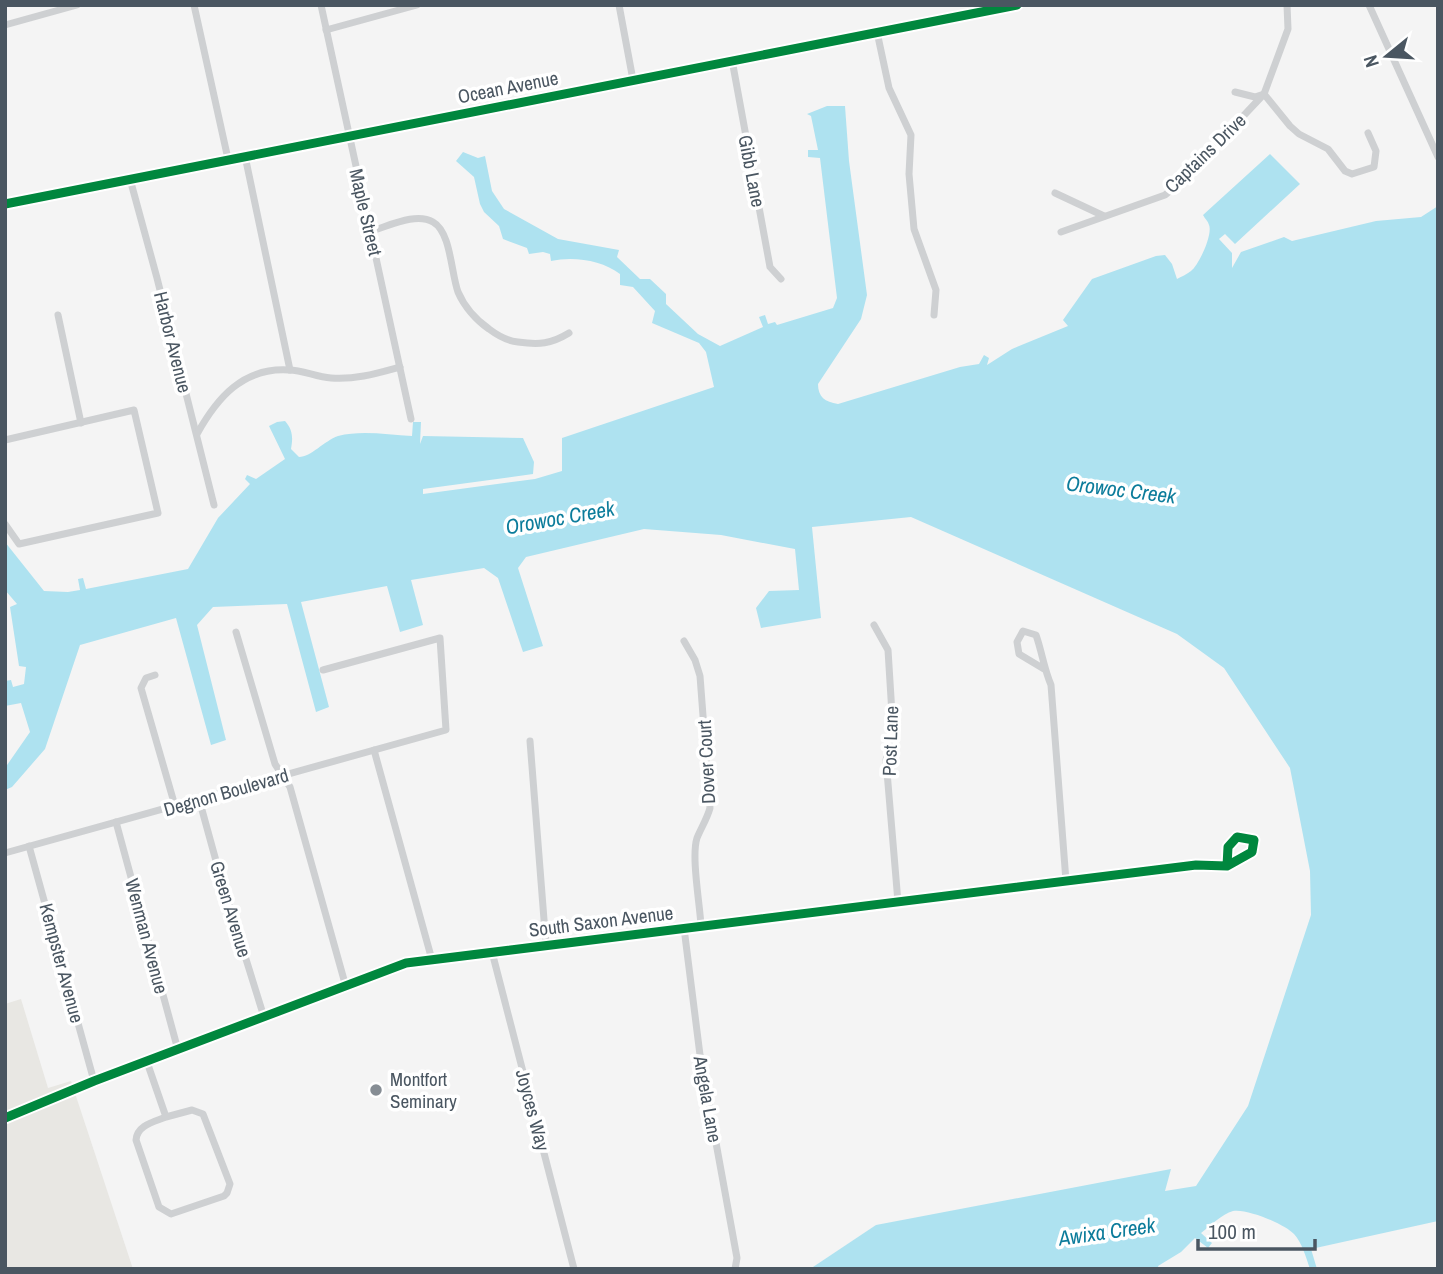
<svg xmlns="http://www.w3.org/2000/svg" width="1443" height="1274" font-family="'Archivo Narrow',sans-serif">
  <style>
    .commercial { fill: #e8e7e3 }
    .water { fill: #aee2f0 }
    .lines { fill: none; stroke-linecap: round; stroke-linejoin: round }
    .street { stroke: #ced0d2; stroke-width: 7 }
    .cycleway-casing { stroke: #fff; stroke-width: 13 }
    .cycleway { stroke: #00873e; stroke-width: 9 }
    .poi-dot { fill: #868d94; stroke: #fff; stroke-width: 2.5 }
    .labels { text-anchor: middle; stroke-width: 7; stroke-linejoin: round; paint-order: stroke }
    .street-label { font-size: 19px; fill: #4a5661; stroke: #fff }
    .poi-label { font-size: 19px; fill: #4a5661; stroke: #fff; text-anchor: start }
    .water-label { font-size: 21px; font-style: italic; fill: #0c7c9b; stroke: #fff }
  </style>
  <rect width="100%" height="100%" fill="#f4f4f4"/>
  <path class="commercial" d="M21 999 48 1088 71 1081 133 1269H5V1004Z"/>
  <path class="water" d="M827 106H845L849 161 867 295 861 319 818 384C818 397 825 402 838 404L960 367 979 364 984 355 989 358 987 365 1012 349 1068 326 1063 320 1092 279 1156 256 1165 255 1172 264 1177 279C1181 277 1187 274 1191 271 1199 265 1213 234 1209 225 1208 221 1205 219 1203 215L1270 154 1300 184 1235 244 1225 234 1219 239 1232 253V268L1241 252 1284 237 1292 241 1376 221 1421 217 1438 206V1221L1311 1249 1317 1269H1310C1306 1257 1302 1243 1294 1234 1285 1224 1246 1208 1233 1211 1222 1214 1210 1226 1201 1233L1212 1243 1208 1248 1195 1238 1181 1252 1158 1266 1159 1269H810L876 1225 1171 1169 1165 1191 1196 1186 1248 1106 1311 915 1310 871 1290 768 1224 668 1177 634 911 517 812 527 821 618 761 628 756 608 769 591 799 590 795 549 721 535 644 529 526 557 518 568 543 646 523 652 498 578 484 568 411 580 423 625 400 632 387 586 301 602 329 707 316 712 287 604 213 607 197 625 226 740 211 745 176 618 80 645 45 749 12 787 5 790V768L30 732 21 703 5 706V681L11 680 13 687 24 684 26 667 19 666 10 607 17 604 5 590V542L44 591 68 592 80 590 78 579 83 578 86 589 188 569 218 518 250 484 245 479 247 475 256 479 285 459 269 426 277 422 285 421C293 430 293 438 291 449L299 457C311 457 324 441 338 436 362 430 388 435 412 436L413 422H421L420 444 423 436 523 438 534 462 533 474 423 489V494L535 479 562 471V438L714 387 706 352 699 343 652 323 655 311 633 287 620 285V274C602 260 573 256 551 261L550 254 543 252 529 254 527 248 503 239 499 226 484 212 480 204 474 177 456 161 463 152 478 158 485 156 492 191 504 209 558 239 619 250 617 257 640 279H650L666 294V304L698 334 720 346 763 327 759 317 765 315 768 324 775 322 777 325 833 308 837 298 820 158 808 157V150H818L811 116 807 114Z"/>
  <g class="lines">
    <g class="street">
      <path d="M194 5 228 159"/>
      <path d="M321 5 411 419"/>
      <path d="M619 5 633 80"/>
      <path d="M1369 5 1438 157"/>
      <path d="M5 25 77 5"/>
      <path d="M326 30 417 5"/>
      <path d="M877 32 889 88 911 135 909 174 914 229 936 290 934 315"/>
      <path d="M732 60 770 267 781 279"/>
      <path d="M1235 92 1255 97 1264 94 1290 126 1299 134 1328 149 1345 171 1352 174 1374 167 1376 151 1368 133"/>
      <path d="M245 156 290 370"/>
      <path d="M130 179 157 278 214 505"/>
      <path d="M1055 193 1104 216"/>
      <path d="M5 204 1017 5"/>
      <path d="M371 231C389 226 416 212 433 222 451 232 451 273 458 292 464 306 476 320 489 329 497 335 507 341 518 342 539 345 551 344 569 333"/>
      <path d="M1061 232 1165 195 1182 181 1264 94 1288 29 1287 5"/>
      <path d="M58 315 81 423"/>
      <path d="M197 434C217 398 243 367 289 370 303 370 316 377 331 378 355 380 378 373 400 367"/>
      <path d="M5 440 134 410 158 513 19 544 5 524"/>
      <path d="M874 625 888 650 893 730 886 760 898 902"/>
      <path d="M236 632 275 764 290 787 346 987"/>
      <path d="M684 641 695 660 700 676 710 808C707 819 701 828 697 838 691 856 700 905 701 926"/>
      <path d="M1044 669 1019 654 1017 642 1023 631 1036 635C1042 652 1044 669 1051 685L1066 881"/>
      <path d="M155 675 146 678 141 688 175 806"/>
      <path d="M530 741 546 945"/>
      <path d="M374 750 432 960"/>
      <path d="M199 799 221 879 264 1017"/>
      <path d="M116 822 178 1050"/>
      <path d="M29 846 94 1081"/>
      <path d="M5 853 446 730 440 638 323 670"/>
      <path d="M684 928 700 1055 737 1258 735 1269"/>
      <path d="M492 952 574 1269"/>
      <path d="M147 1062 166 1117C154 1122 137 1125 136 1140L159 1207 171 1214 224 1196 227 1193 230 1184 203 1114 192 1110 166 1117"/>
      <path d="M5 1118 94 1081 406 963 1196 865 1227 866 1252 852 1254 840 1237 837 1228 847 1227 866"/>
    </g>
    <defs>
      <g id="cycleway">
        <path d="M5 204 1017 5"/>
        <path d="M5 1118 94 1081 406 963 1196 865 1227 866 1252 852 1254 840 1237 837 1228 847 1227 866"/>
      </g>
    </defs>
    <use href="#cycleway" class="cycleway-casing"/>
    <use href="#cycleway" class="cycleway"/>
  </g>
  <circle class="poi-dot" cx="376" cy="1090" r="7"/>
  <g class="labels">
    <g class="street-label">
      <text transform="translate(508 87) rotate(-11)" y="7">Ocean Avenue</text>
      <text transform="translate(1205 153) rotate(-44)" y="7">Captains Drive</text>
      <text transform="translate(752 171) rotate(79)" y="7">Gibb Lane</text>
      <text transform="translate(366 212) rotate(77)" y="7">Maple Street</text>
      <text transform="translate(173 342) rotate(76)" y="7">Harbor Avenue</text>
      <text transform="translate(890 741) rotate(-88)" y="7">Post Lane</text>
      <text transform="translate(706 762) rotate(-93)" y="7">Dover Court</text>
      <text transform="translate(226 792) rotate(-16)" y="7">Degnon Boulevard</text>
      <text transform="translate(231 909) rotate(73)" y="7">Green Avenue</text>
      <text transform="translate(601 921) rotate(-7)" y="7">South Saxon Avenue</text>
      <text transform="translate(147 936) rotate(75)" y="7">Wenman Avenue</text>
      <text transform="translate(62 963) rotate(75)" y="7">Kempster Avenue</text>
      <text transform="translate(708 1099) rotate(80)" y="7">Angela Lane</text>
      <text transform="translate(533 1110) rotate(75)" y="7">Joyces Way</text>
    </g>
    <g class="poi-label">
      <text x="390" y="1086">Montfort<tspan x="390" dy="22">Seminary</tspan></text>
    </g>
    <g class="water-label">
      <text transform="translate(1121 490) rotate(7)" y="7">Orowoc Creek</text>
      <text transform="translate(560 518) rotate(-10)" y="7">Orowoc Creek</text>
      <text transform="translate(1107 1232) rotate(-8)" y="7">Awixa Creek</text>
    </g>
  </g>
  <rect width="1443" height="1274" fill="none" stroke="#4a5661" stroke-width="14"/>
  <g transform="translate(1387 56) rotate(252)" stroke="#ffffff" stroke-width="5" paint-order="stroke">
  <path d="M0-5L12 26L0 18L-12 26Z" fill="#4a5661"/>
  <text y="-10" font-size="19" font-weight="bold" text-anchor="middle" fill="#4a5661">N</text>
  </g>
  <path d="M1198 1239v10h117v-10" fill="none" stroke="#4a5661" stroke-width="3.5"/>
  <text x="1208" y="1239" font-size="21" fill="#4a5661" stroke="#ffffff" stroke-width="5" paint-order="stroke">100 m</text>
</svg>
